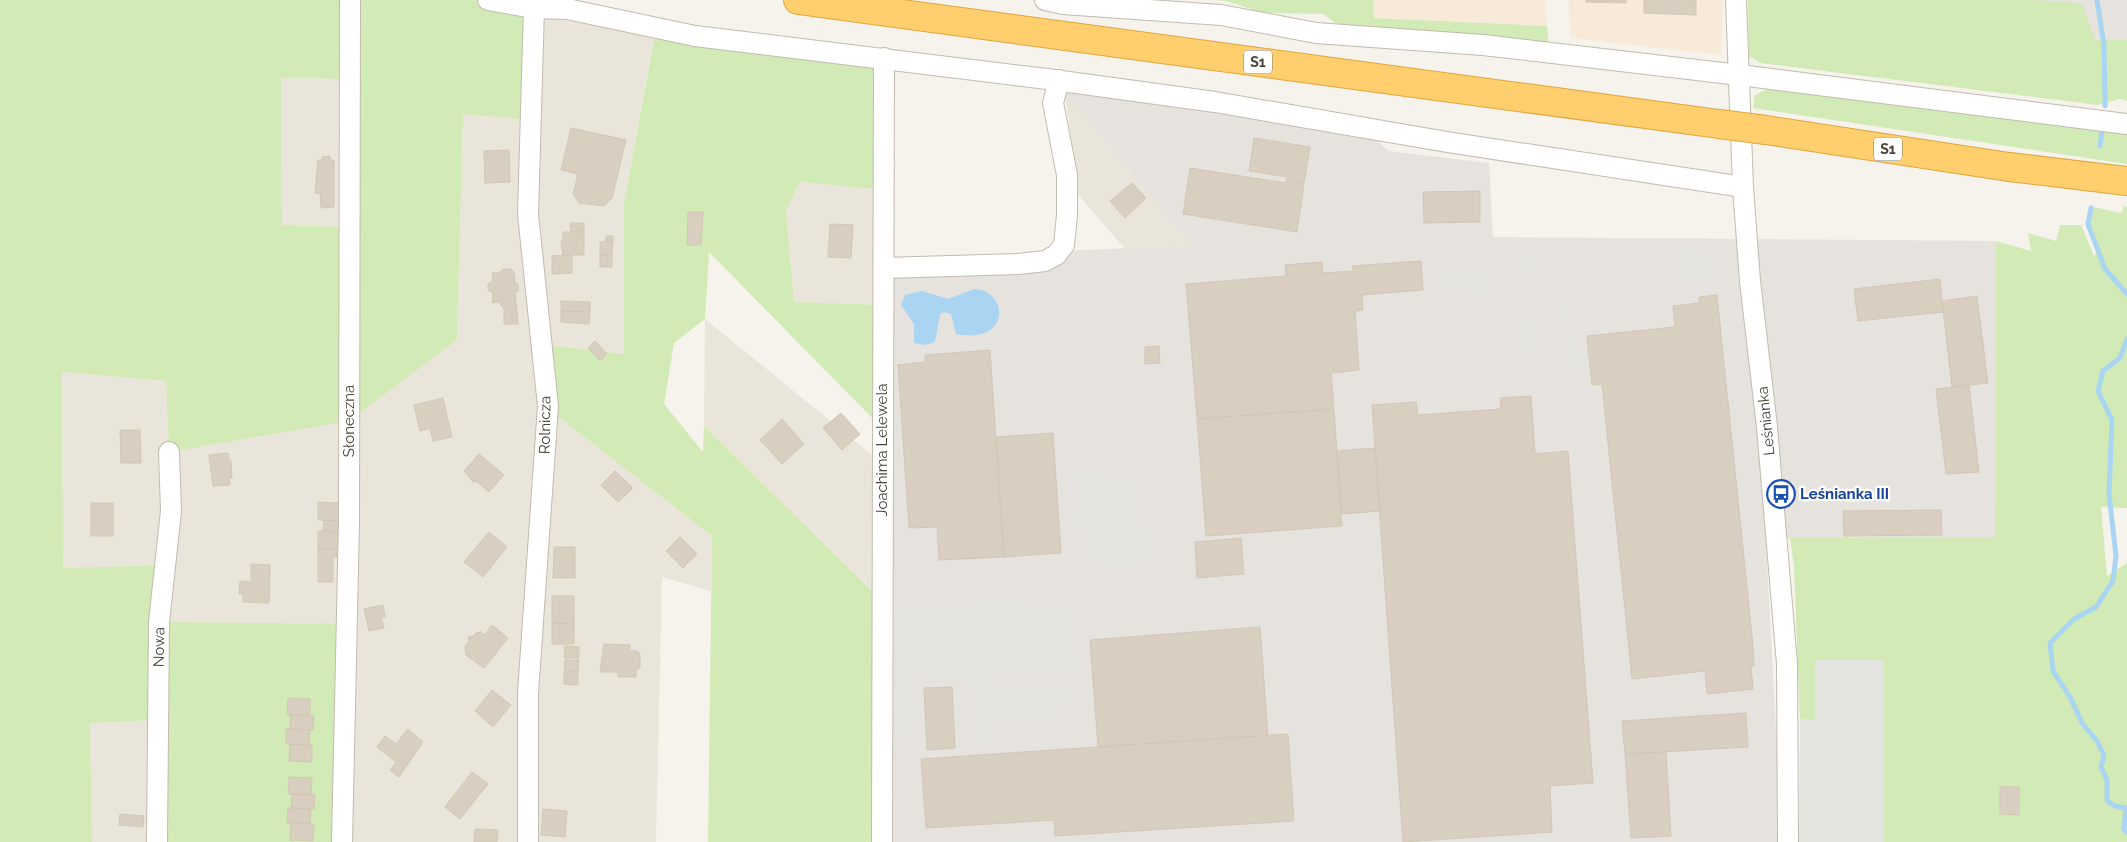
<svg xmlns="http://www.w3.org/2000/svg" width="2127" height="842" font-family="Raleway,sans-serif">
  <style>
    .residential { fill: #eae5da }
    .commercial { fill: #f7ead8 }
    .industrial { fill: #e6e2dd }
    .green { fill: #d2eab5; fill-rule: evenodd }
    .parking { fill: #e5e3e0 }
    .water { fill: #a9d4f2 }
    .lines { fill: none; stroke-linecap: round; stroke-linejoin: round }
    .stream { stroke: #a9d4f2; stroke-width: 5 }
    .building { fill: #d8cfc1; stroke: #d3c7b4 }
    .minor-casing { stroke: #c2bbae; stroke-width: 22 }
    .highway-casing { stroke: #e0a43c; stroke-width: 30 }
    .minor { stroke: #fff; stroke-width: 20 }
    .highway { stroke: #ffcf6e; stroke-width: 28 }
    .highway-bridge-casing { stroke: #e0a43c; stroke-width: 30; stroke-linecap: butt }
    .highway-bridge { stroke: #ffcf6e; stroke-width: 28 }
    .labels { text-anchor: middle; stroke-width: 4.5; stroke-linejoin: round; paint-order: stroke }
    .shield { fill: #fff; stroke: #817c74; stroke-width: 1 }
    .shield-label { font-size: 14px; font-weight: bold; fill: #4b4439 }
    .street-label { font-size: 15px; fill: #4b4439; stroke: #fff }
    .transit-label { font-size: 15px; font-weight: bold; fill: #164399; stroke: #fff; text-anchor: start }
  </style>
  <rect width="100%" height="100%" fill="#f6f3ec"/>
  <g class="residential">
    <path d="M543 17 654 35 624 203V354L542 344 552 412 712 536 711 591 662 577 656 842H241L159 622 163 565 63 568 62 372 166 381 169 451 457 340 463 114Z"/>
    <path d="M281 78 350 79 349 227 282 225Z"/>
    <path d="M1065 92 1192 246 1125 249 1075 191V172Z"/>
    <path d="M800 182 884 189V305L794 302 786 209Z"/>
    <path d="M705 319 882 463V601L704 426Z"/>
    <path d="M158 720 157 842H92L90 723Z"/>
  </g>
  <g class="commercial">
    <path d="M1373 0H1545L1547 26 1374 18Z"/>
    <path d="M1568 0H1723L1721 55 1571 38Z"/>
  </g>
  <g class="industrial">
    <path d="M2032 0H2127V40L2095 41Z"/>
    <path d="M1071 89 1375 138 1388 151 1489 163 1493 237 1996 241 1995 537 1790 538 1766 543 1782 842H882L884 268 1055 251 1192 246 1065 92Z"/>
  </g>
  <g class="green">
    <path d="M0 0H488L534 8 531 120 463 114 457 340 349 421 169 452 166 381 62 372 63 568 164 565 159 622 346 624 342 842H157L158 720 90 723 92 842H0ZM281 78 350 79 349 227 282 225Z"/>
    <path d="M1216 0H1373L1374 18 1547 26 1549 46 1345 30 1323 14 1264 13 1226 1Z"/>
    <path d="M1748 0H2032L2082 3 2095 40H2127V101L2120 99 2098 105 1760 63 1749 56Z"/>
    <path d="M656 28 873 64 877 71V189L800 182 786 210 794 302 884 305 882 428 709 252 705 319 674 343 664 404 703 452 704 426 882 601V842H708L712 536 552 412 541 344 624 354V203Z"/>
    <path d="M1770 88 2127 132V164L1753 108 1755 95Z"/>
    <path d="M2123 206 2127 207V508L2101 507 2107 576 2127 563V842H1884V661L1815 660V719H1800L1794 567 1790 538 1995 537 1996 241 2031 251 2028 233 2056 241 2060 225H2081L2094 256 2099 249 2090 223 2093 207 2122 213Z"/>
  </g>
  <g class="parking">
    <path d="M1713 243 1715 279 1678 281 1675 246Z"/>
    <path d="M1538 256 1539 272 1493 275 1494 296 1428 299 1426 263Z"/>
    <path d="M1580 299 1585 370 1564 372 1559 301Z"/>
    <path d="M1544 315 1546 356 1511 358 1509 317Z"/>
    <path d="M1745 331 1753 418 1747 410 1739 341Z"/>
    <path d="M1145 467 1152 565 1075 571 1069 473Z"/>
    <path d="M1076 595 1080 678 984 683V686L1075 682 1077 717 996 721 997 744 964 745 960 680 914 682 919 772H899L891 605Z"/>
    <path d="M1815 660H1884V842H1799L1800 719H1815Z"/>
    <path d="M976 836 1041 840V842H976Z"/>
    <rect x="1228" y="837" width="70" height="5"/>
  </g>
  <path class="water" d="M974 289C1008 289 1013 345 956 334L951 314 944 312 940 314 935 342 925 345 914 343V324L901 305 905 295 922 291 948 299Z"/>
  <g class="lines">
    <g class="stream">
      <path d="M2097 0 2104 45 2105 106"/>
      <path d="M2100 146 2102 130"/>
      <path d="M2091 208 2088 224 2105 269 2127 294"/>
      <path d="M2127 339 2120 358 2103 371 2098 391 2112 420 2109 494 2116 556 2113 581 2096 607 2074 619 2050 643 2053 671 2070 697 2082 723 2097 741 2104 755 2101 767 2107 780V801L2115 806 2126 808 2124 829 2127 832"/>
    </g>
  </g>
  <g class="building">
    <path d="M1586 0H1626V3L1586 2Z"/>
    <path d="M1644 0H1696V15L1644 13Z"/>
    <path d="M571 128 626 140 612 198 604 206 579 203 573 194 578 174 561 170Z"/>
    <path d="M1254 138 1310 147 1304 183H1299L1304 184 1297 232 1183 214 1190 168 1286 183 1287 177 1249 171Z"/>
    <path d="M509 150 510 182 485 183 484 151Z"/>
    <path d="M330 156V160H334V207L321 208 320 193H315L318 160H322V157Z"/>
    <path d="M1132 183 1146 198 1125 218 1110 201Z"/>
    <path d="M1480 191V222L1424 223 1423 192Z"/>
    <path d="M688 212H703L701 245H687Z"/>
    <path d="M570 223H584V232H571Z"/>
    <path d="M830 224 853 225 851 258 828 257Z"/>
    <path d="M563 232H584V255H563L561 241H563Z"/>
    <path d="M606 236H613V242H605Z"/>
    <path d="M600 242H613L612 255H600Z"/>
    <path d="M563 255H572V273L552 274V256Z"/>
    <rect x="600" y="255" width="12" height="12"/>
    <path d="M1421 261 1423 290 1362 295 1363 310 1355 311 1359 370 1331 373 1334 409 1197 419 1186 284 1286 276 1285 265 1322 262 1323 273 1353 271 1352 266Z"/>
    <path d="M503 269H511L514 272 515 284H518V292H515L518 324H504V308L498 302 492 303 493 293 488 290V284L493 281 492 273H499Z"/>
    <path d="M1940 279 1943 312 1858 321 1854 289Z"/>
    <path d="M1717 295 1753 646 1754 666H1751L1753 689 1707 694 1705 671 1632 679 1602 384 1592 385 1587 336 1675 327 1673 306 1699 303V297Z"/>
    <path d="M1977 296 1988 383 1952 387 1942 301Z"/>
    <path d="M561 301 590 302V312L561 311Z"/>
    <path d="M561 311 590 312 589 324 561 322Z"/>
    <path d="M595 341 607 354 600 361 588 348Z"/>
    <path d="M1159 346 1160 363 1145 364V347Z"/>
    <path d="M990 350 1004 557 939 560 937 527 909 528 898 365 925 362V355Z"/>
    <path d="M1969 385 1979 472 1946 474 1936 389Z"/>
    <path d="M1531 396 1535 454 1568 451 1593 783 1550 786 1552 832 1403 842 1372 405 1416 402 1418 415 1501 409 1500 398Z"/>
    <path d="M443 398 452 437 433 441 430 428 420 431 414 405Z"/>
    <path d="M1334 409 1342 526 1206 536 1197 419Z"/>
    <path d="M841 413 860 434 842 450 823 428Z"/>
    <path d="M782 419 804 444 782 464 760 440Z"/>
    <path d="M120 430H140L141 463H121Z"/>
    <path d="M1053 433 1061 553 1004 557 996 437Z"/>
    <path d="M1375 448 1380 511 1342 514 1337 451Z"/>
    <path d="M228 453 229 461H231L232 478H229L230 485 213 486 209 455Z"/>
    <path d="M479 454 504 475 489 492 476 481 473 482 464 471Z"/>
    <path d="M615 471 633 488 618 502 601 485Z"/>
    <path d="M318 502 340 503V521L318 520Z"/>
    <rect x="91" y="503" width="22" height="33"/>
    <path d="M1941 510 1942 535 1844 536 1843 511Z"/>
    <path d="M324 520 338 521V532L323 531Z"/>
    <path d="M318 531 340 532V549H318Z"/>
    <path d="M489 532 507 547 483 577 464 562Z"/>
    <path d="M680 537 697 554 683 568 666 551Z"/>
    <path d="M1241 538 1244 574 1197 578 1195 542Z"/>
    <path d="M554 547H575V578H553Z"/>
    <path d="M318 549H336L337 557H333V582H318Z"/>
    <path d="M251 564 270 565 269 603 243 602V594H239L240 581 251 582Z"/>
    <path d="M552 596H574V624L552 623Z"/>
    <path d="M383 605 385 617 381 618 384 628 369 631 364 609Z"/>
    <path d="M552 623 574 624V644H552Z"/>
    <path d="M492 625 508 638 484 668 466 655 465 646 469 642 468 637 473 636 476 633 482 632 485 635Z"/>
    <path d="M1260 627 1268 736 1098 747 1090 640Z"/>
    <path d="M604 644 630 645V651H637L640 654V667L636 670V677H618V672H600Z"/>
    <path d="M565 646 579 647V658H564Z"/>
    <path d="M565 660H579L578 672 564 671Z"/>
    <path d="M564 673H578V685L564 684Z"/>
    <path d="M952 687 955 748 927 750 924 688Z"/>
    <path d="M492 690 511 705 493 727 475 711Z"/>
    <path d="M288 698 310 699V716L287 715Z"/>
    <path d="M1746 713 1748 747 1625 754 1622 721Z"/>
    <path d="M291 715 314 716 313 730 290 729Z"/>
    <path d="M286 729 310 730 309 745 286 744Z"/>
    <path d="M408 729 423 742 399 777 390 770 396 762 377 747 385 736 396 744Z"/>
    <path d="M1288 734 1294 821 1055 836 1054 820 926 828 921 759Z"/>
    <path d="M290 744 312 745V762L289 761Z"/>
    <path d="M1666 752 1671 836 1631 838 1625 754Z"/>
    <path d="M472 772 488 784 460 819 445 807Z"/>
    <path d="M289 777 312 778 311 795 288 794Z"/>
    <path d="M2000 787H2019V815L2000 814Z"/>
    <path d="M292 794 315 795 314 809 291 808Z"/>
    <path d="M288 808 311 809 310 823H287Z"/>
    <path d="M543 809 567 811 565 837 541 835Z"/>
    <path d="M120 814 144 816 143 827 119 825Z"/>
    <path d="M291 823 314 824 313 841 290 840Z"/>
    <path d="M475 829 498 830 497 842H474Z"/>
  </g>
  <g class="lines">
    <defs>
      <g id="minor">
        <path d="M488 0 534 8 567 9 695 36 1047 79 1215 102 1447 142 1743 187"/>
        <path d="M1045 0 1063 4 1221 15 1316 33 1483 45 1748 76 2127 124"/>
        <path d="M1736 0 1743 187 1750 281 1767 427 1787 664 1788 842"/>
        <path d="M884 268 1018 264 1045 261 1056 255 1064 245 1067 215V175L1053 103 1059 80"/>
        <path d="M157 842 159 622 171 511 169 452"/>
        <path d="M342 842 349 522 350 0"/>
        <path d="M528 842V693L548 406 528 214 534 8"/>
        <path d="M882 842 884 58"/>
      </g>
      <g id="highway">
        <path d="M798 0 1719 124"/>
        <path d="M1766 130 2009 167 2127 181"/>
      </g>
    </defs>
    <use href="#minor" class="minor-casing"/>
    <use href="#highway" class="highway-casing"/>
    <use href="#minor" class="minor"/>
    <use href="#highway" class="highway"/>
    <defs>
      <path id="highway-bridge" d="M1719 124 1766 130"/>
    </defs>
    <use href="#highway-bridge" class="highway-bridge-casing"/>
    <use href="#highway-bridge" class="highway-bridge"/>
  </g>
  <defs>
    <symbol id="bus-ring" viewBox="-11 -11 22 22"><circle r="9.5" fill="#fff" stroke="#1a4fb4" stroke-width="1.5"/><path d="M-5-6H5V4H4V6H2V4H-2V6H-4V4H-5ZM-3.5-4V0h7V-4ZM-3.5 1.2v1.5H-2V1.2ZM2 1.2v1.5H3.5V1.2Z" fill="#1a4fb4"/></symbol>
  </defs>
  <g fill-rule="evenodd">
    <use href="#bus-ring" x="1765" y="478" width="32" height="32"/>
  </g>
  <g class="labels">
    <g class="shield">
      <rect x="1244" y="50.5" width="28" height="23" rx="4"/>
      <rect x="1874" y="137.5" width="28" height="23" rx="4"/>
    </g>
    <g class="shield-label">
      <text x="1258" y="67">S1</text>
      <text x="1888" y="154">S1</text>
    </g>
    <g class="street-label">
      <text transform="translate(349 421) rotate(-90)" y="5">Słoneczna</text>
      <text transform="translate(1766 421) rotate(-96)" y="5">Leśnianka</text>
      <text transform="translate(545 425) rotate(-89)" y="5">Rolnicza</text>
      <text transform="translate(882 450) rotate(-90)" y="5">Joachima Lelewela</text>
      <text transform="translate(159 647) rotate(-89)" y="5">Nowa</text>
    </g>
    <g class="transit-label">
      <text x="1800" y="499">Leśnianka III</text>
    </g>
  </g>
</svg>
